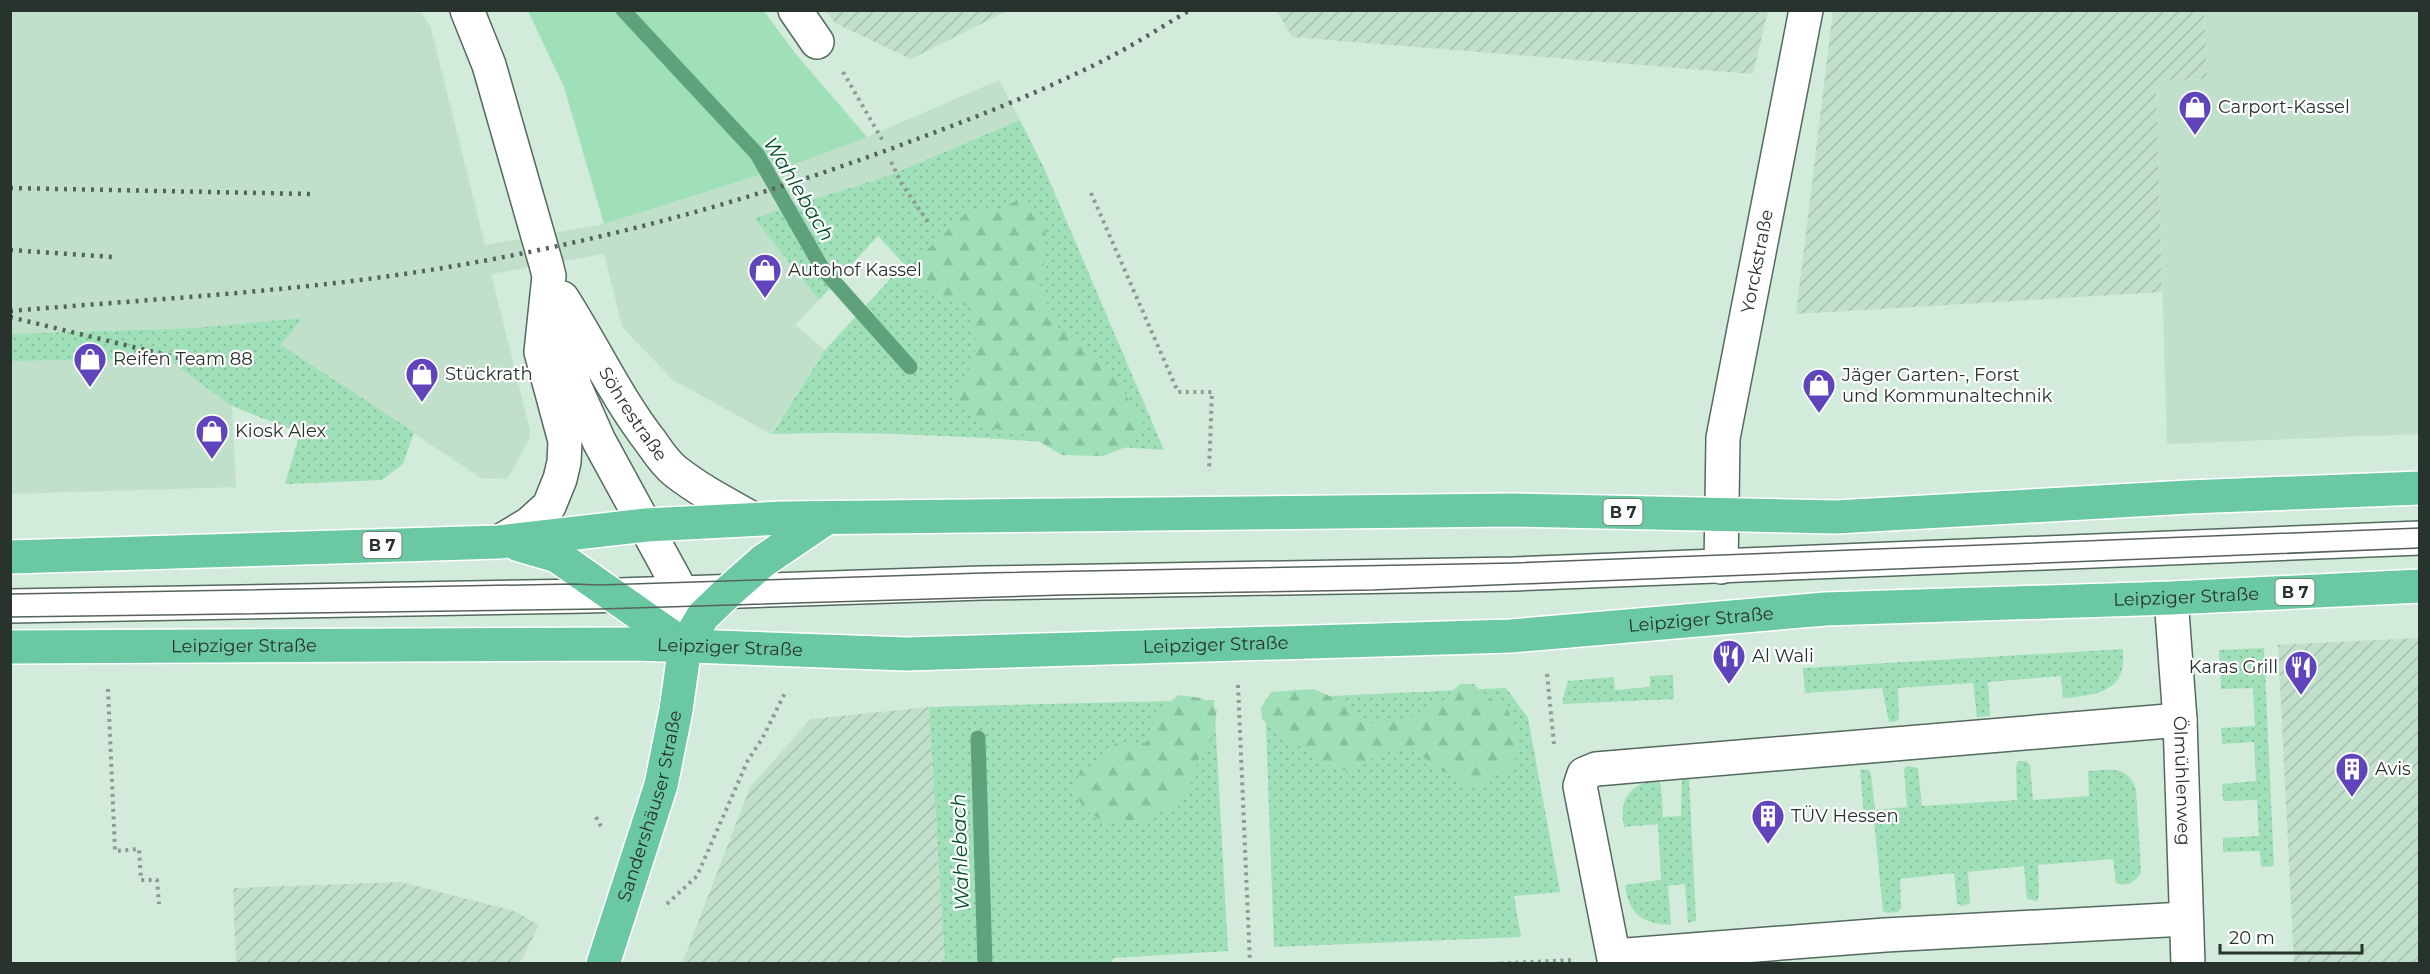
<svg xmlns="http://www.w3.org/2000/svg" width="2430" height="974" font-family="Montserrat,sans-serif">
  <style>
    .built { fill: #c1e0cb }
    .industrial { fill: url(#industrial-furrows) }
    .grass { fill: url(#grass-dots) }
    .forest { fill: url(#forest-firs) }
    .park { fill: #9fe0b8 }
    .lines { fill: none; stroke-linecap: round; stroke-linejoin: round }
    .stream { stroke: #5ea17a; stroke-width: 15 }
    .minor-casing { stroke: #546a5c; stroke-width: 36 }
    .major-casing { stroke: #fff; stroke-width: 36 }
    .path { stroke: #8b9d91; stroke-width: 4; stroke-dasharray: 3 4.5; stroke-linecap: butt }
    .minor { stroke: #fff; stroke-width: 33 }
    .major { stroke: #6ac8a2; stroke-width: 33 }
    .tram { stroke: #55635a; stroke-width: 1.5 }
    .rail { stroke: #55635a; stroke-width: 4.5; stroke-dasharray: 3 6; stroke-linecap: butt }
    .labels { text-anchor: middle; stroke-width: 4.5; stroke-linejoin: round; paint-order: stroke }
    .shield { fill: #fff; stroke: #69706c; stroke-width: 1.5 }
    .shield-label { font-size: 16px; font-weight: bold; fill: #29332d }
    .poi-label { font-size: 18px; fill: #29332d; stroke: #fff; text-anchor: start }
    .street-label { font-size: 18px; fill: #29332d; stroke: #fff }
    .water-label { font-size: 20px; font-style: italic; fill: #004d2c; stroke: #fff }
  </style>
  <defs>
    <pattern id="industrial-furrows" width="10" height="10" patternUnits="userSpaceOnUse" patternTransform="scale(1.5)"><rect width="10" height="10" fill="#c1e0cb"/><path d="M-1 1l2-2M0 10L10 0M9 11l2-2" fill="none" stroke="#a6c1af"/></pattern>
    <pattern id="grass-dots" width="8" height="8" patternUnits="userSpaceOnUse" patternTransform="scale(1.5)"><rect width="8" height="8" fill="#9fe0b8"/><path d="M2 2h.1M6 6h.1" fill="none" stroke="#89c19e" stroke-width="1.8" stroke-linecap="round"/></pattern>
    <pattern id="forest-firs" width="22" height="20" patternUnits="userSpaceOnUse" patternTransform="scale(1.5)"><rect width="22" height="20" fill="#9fe0b8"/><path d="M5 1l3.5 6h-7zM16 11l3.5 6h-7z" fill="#89c19e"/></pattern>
  </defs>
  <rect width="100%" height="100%" fill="#d2ebdb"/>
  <g class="built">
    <path d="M10 11H420L430 25 485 245 604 224 804 161 867 137 999 80 1020 120 888 176 754 218 819 300 795 325 825 350 771 434 673 380 622 327 604 254 491 274 530 431 529 440 507 479 481 478 281 345 301 318 194 328 11 334Z"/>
    <path d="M2204 11H2419V434L2167 444 2156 81 2207 79Z"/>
    <path d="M114 359H167L232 406 236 487 11 494 10 361Z"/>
  </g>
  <g class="industrial">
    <path d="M826 11H1007L911 59 835 23Z"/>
    <path d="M1277 11H1768L1753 74 1292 37Z"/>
    <path d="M1833 11H2204L2207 79 2156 81 2162 292 1796 314Z"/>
    <path d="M2419 638V963H2294L2278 645Z"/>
    <path d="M929 707 945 963 682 964 750 787 811 719Z"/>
    <path d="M401 882 514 911 539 925 520 963H236L233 888Z"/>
  </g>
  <g class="grass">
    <path d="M1020 120 1044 168 1164 450C1033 442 903 429 772 434L825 350 904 264 878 236 819 300 754 218 888 176Z"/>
    <path d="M302 318 281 345 414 432 403 464 382 480 285 484 300 433 232 406 167 359 11 361V334L194 328Z"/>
    <path d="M2264 648 2274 866 2261 867 2260 851 2223 852V838L2259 836 2257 800 2223 801 2222 784 2256 781 2254 742 2222 744 2221 728 2255 726 2253 688 2221 689 2219 650Z"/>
    <path d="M2123 649C2123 655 2124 663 2122 669 2117 695 2084 696 2063 698L2061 676 1988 682 1990 716 1977 717 1973 683 1898 688 1899 718 1897 721 1889 722 1882 688 1805 693 1803 668Z"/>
    <path d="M1673 675 1674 699 1563 704V698L1568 681 1614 677 1615 690 1650 687V676Z"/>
    <path d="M1506 688 1528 718 1560 892 1514 896 1521 937 1274 947 1265 699Z"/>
    <path d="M1214 700 1228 951 1113 958 1112 964 945 963 929 707Z"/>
    <path d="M2018 761H2026L2030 765 2033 800 2089 796 2088 771C2110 770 2127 764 2136 789L2141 872C2136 882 2127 887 2116 883L2113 859 2038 865 2039 896 2037 901 2027 899 2024 866 1968 872 1970 903 1961 906 1957 903 1954 873 1900 879 1901 908 1898 912 1888 913 1883 911 1874 821 1864 815 1860 770 1868 769 1871 774 1875 810 1907 807 1904 769 1907 766 1918 768 1922 806 2017 800 2016 767Z"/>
    <path d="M1689 777 1696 921 1688 923 1685 884 1668 886 1671 925C1642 923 1629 915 1625 885L1661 880 1658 824 1624 827C1619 799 1629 784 1657 780L1661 786 1663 817 1681 816 1682 778Z"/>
  </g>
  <g class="forest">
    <path d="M1025 197 1046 221 1045 257 1040 289 1058 327 1112 372 1144 425 1131 445 1103 456 1062 455 1030 436 987 427 966 410 954 390C959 381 971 369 973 362 978 345 974 325 972 308L915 286 909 267 966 213 1001 208Z"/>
    <path d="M1460 684H1474L1485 697 1507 707 1518 738 1514 764 1486 783 1465 786 1414 751H1383L1351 772 1320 763 1307 750 1280 735 1262 719 1261 708 1271 692 1314 689 1347 704 1370 723 1418 716 1443 701Z"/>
    <path d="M1178 695 1202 698 1217 710 1212 739 1201 751 1190 786 1169 807 1144 820H1102L1083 809 1075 789 1080 770 1098 763 1117 742 1146 743 1157 715Z"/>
  </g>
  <path class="park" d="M528 11H764L795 53 867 137 804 161 604 224 564 87Z"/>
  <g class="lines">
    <g class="stream">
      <path d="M623 10 757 154 822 268 910 367"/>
      <path d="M978 738 985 964"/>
    </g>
    <defs>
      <g id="minor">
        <path d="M467 10 489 65 546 264 549 276 541 352 565 441 564 462 560 479 549 506 529 524 499 542"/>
        <path d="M795 10 817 42"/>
        <path id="s1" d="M562 298C593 346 616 397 651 442 658 452 665 463 675 471 699 490 726 504 753 519"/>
        <path d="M554 301 575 387 599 441 676 582 685 646"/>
        <path id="s2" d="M1721 567 1723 438 1806 10"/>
        <path id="s3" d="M2171 598 2180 720 2188 964"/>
        <path d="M10 606 587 596 982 583 1514 574 2420 538"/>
        <path d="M1614 956 1885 935 2185 919"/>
        <path d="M1615 964 1580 786 1584 774 1596 769 2180 720"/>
      </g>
      <g id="major">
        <path d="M519 545 557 556 685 646"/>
        <path d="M10 557 499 542 646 525 783 518 1512 510 1836 517 2188 497 2420 488"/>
        <path id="s4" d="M10 647 636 644 906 654 1511 636 1825 609 2171 598 2420 586"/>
        <path id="s5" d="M603 964 661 785 676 710 685 646 703 616 727 593 763 561 825 519"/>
      </g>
    </defs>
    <use href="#minor" class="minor-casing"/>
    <use href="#major" class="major-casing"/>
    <g class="path">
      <path d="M843 72 883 141"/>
      <path d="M891 162 902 184 930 225"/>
      <path d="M1091 193 1178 392H1212L1209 471"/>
      <path d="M1547 674 1554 744"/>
      <path d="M1238 685 1250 964"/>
      <path d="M108 689 115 851 139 849 141 880H157L159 904"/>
      <path d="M596 817 603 830"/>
      <path d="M667 904 697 876 748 760 762 739 785 693"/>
      <path d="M1493 964 1572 960"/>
    </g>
    <use href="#minor" class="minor"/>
    <use href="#major" class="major"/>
    <g class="tram">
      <path d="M10 594 573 584 600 585 982 573 1514 563 2420 528"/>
      <path d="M10 617 600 609 1064 595 1373 590 2420 548"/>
    </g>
    <g class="rail">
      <path d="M10 188 310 194"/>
      <path d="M10 250 113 257"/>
      <path d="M10 311C141 300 274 293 404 274 580 248 751 202 917 139 982 115 1048 89 1110 57 1137 43 1163 26 1190 10"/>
      <path d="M10 317 199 363"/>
    </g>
  </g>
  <defs>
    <symbol id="shop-pin" viewBox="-11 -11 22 30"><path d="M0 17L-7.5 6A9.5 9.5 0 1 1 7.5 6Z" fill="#6044bc" stroke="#fff"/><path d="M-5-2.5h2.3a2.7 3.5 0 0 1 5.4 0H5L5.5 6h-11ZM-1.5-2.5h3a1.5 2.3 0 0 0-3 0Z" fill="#fff"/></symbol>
    <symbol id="restaurant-pin" viewBox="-11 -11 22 30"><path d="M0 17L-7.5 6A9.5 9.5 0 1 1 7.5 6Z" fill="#6044bc" stroke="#fff"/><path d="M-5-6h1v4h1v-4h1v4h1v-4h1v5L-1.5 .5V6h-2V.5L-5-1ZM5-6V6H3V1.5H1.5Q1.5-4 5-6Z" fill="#fff"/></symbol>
    <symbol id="building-pin" viewBox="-11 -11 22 30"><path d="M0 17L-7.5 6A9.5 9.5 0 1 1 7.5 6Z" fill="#6044bc" stroke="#fff"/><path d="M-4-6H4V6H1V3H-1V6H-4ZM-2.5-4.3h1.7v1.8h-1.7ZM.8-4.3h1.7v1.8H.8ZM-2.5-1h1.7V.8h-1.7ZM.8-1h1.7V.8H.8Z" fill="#fff"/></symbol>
  </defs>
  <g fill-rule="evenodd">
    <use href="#shop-pin" x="2176" y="88" width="38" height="52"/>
    <use href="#shop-pin" x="746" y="251" width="38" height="52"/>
    <use href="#shop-pin" x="71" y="340" width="38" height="52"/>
    <use href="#shop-pin" x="403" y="355" width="38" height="52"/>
    <use href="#shop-pin" x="1800" y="366" width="38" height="52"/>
    <use href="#shop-pin" x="193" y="412" width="38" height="52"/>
    <use href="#restaurant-pin" x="1710" y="637" width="38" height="52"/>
    <use href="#restaurant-pin" x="2282" y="648" width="38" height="52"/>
    <use href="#building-pin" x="2333" y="750" width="38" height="52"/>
    <use href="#building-pin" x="1749" y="797" width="38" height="52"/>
  </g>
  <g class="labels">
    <g class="shield">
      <rect x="1603.5" y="499" width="39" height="26" rx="4.5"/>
      <rect x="362.5" y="532" width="39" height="26" rx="4.5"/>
      <rect x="2275.5" y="579" width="39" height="26" rx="4.5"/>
    </g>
    <g class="shield-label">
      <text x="1623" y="518">B 7</text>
      <text x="382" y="551">B 7</text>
      <text x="2295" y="598">B 7</text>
    </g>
    <g class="poi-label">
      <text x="2218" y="113">Carport-Kassel</text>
      <text x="788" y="276">Autohof Kassel</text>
      <text x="113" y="365">Reifen Team 88</text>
      <text x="445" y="380">Stückrath</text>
      <text x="1842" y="381">Jäger Garten-, Forst<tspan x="1842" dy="21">und Kommunaltechnik</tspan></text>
      <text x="235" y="437">Kiosk Alex</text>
      <text x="1752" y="662">Al Wali</text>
      <text x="2278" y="673" text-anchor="end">Karas Grill</text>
      <text x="2375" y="775">Avis</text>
      <text x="1791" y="822">TÜV Hessen</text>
    </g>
    <g class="street-label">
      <text dy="6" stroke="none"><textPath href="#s2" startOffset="309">Yorckstraße</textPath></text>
      <text dy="6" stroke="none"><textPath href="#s1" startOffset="136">Söhrestraße</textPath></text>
      <text dy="6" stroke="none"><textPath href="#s4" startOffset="2178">Leipziger Straße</textPath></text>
      <text dy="6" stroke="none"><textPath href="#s4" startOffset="1692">Leipziger Straße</textPath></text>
      <text dy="6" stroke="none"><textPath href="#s4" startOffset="1206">Leipziger Straße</textPath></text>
      <text dy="6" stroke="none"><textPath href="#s4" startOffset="234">Leipziger Straße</textPath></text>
      <text dy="6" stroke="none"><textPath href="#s4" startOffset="720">Leipziger Straße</textPath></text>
      <text dy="6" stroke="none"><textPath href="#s3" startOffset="183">Ölmühlenweg</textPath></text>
      <text dy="6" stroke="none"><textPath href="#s5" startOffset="165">Sandershäuser Straße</textPath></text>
    </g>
    <g class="water-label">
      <text transform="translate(799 189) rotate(59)" y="7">Wahlebach</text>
      <text transform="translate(960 852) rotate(-92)" y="7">Wahlebach</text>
    </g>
  </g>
  <rect width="2430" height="974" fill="none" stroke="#29332d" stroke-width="24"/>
  <path d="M2220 944v9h142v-9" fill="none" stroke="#29332d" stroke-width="3"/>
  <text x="2229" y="944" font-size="18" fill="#29332d" stroke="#ffffff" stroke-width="4.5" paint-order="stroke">20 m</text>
</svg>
